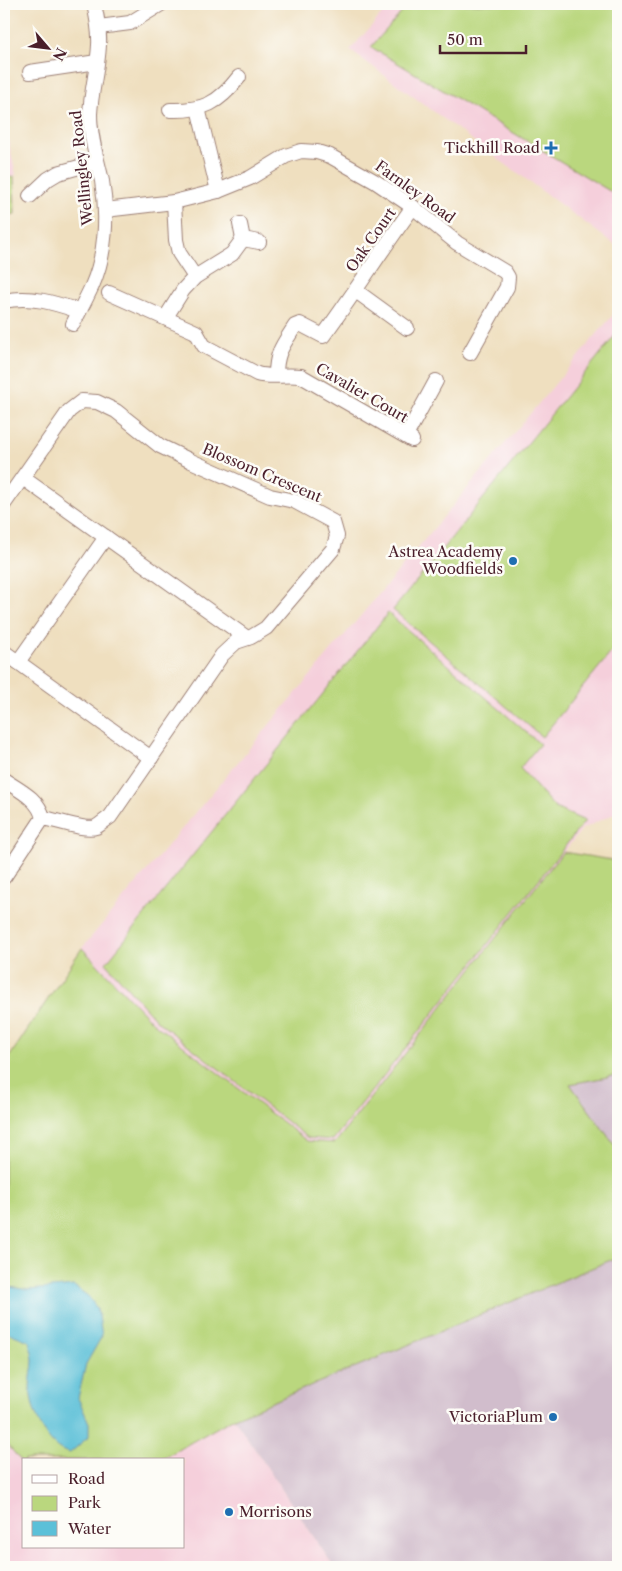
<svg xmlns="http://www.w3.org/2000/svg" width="622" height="1571" font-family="'Libre Caslon Text',serif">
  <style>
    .built { fill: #f5cfdb }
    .industrial { fill: #d1bdcc }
    .green { fill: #bad77e; stroke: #827b54 }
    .water { fill: #5bc0d8; stroke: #527082 }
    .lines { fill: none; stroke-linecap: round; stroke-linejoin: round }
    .minor-casing { stroke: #9c7f75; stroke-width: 16 }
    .minor { stroke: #fff; stroke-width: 14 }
    .poi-dot { fill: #1f6fb2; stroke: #fdfcf7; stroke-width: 2 }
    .labels { text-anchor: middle; stroke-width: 5; stroke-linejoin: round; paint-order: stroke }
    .poi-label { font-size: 15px; fill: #4a1f2b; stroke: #fdfcf7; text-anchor: end }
    .street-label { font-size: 15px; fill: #4a1f2b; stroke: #fdfcf7 }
  </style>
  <rect width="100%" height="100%" fill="#fdfcf7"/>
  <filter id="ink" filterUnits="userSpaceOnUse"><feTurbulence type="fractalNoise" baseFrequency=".02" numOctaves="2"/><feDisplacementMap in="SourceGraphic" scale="10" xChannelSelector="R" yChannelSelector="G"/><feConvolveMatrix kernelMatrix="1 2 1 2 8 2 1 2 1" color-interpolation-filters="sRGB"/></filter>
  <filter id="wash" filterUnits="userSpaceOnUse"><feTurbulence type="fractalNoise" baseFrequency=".0096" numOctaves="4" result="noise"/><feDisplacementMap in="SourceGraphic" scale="20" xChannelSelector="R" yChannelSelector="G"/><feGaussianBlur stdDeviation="1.12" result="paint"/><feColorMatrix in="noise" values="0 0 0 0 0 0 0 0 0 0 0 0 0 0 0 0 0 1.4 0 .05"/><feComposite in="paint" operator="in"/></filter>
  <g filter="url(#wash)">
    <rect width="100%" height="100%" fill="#efdfbf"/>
    <g class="built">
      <path d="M391 4H618V247L350 50Z"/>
      <path d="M4 123 16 175 4 178Z"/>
      <path d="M618 309V812L582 829 335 1143 307 1142 152 1022 82 948Z"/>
      <path d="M234 1418 334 1567H4V1440L24 1465V1547H184V1460H160Z"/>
    </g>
    <g class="industrial">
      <path d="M618 1075V1150L570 1084Z"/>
      <path d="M618 1257V1567H334L234 1418Z"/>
    </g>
    <g class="green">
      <path d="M409 4H618V196L371 47Z"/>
      <path d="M14 176 15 214 4 216V179Z"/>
      <path d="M618 332V644L542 737 393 610Z"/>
      <path d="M388 613 540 744 520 768 555 808 585 821 333 1140 308 1138 157 1021 106 963Z"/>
      <path d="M563 852 618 861V1075L570 1084 618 1150V1257L234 1418 160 1460H24V1465L4 1440V1065L82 948 152 1022 307 1141 335 1143Z"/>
    </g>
    <path class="water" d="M4 1283 10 1287 29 1290 74 1286 88 1296 96 1307 99 1316 102 1336 86 1364 78 1398 89 1423V1436L70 1453C46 1449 31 1410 30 1387 30 1378 33 1369 33 1360 33 1354 30 1347 29 1341L4 1331Z"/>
  </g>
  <g filter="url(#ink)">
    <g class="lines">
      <defs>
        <g id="minor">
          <path d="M99 27 130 23 161 4"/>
          <path d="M30 72 97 62"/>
          <path d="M198 108 218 191"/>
          <path d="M170 110C204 111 219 103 239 77"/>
          <path d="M30 196 48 179 58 173 97 162"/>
          <path d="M174 202 176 240 179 253 195 277"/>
          <path d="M105 210 174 202 218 191 250 178 286 156 301 151 317 152 330 156 376 182 413 207 457 243 505 272 508 277 507 287 470 353"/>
          <path d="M240 224 243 239 259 242"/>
          <path d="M356 291 407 328"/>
          <path d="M109 293 196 332 204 346 257 374C270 378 285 374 301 376L412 440"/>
          <path d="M4 301C30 295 55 303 79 311"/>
          <path d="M166 317 183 290 195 277 232 254 243 239"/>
          <path d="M73 324C79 312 86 299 92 286 106 254 108 216 102 181 97 159 90 137 90 114 91 91 98 68 99 45 100 31 97 18 94 4"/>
          <path d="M276 375C276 352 283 345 295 326L300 324 323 336C354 294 382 249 413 207"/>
          <path d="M406 436 436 381"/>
          <path d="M23 478 247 638"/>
          <path d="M4 504 69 411 82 401 97 402 116 411 160 446 191 461 270 496 294 501 333 522 337 536 333 549 266 628 251 637 236 642 222 655 110 817C105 820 100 825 96 827 85 831 56 820 43 818"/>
          <path d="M4 652 151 758"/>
          <path d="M18 662 106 537"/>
          <path d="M4 780C19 790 39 799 43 818L4 877"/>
        </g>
      </defs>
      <use href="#minor" class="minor-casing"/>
      <use href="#minor" class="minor"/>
    </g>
  </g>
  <g class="poi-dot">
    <path d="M548.5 140.5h5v5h5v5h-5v5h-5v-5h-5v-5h5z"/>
    <circle cx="513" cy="561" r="5"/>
    <circle cx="553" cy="1417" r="5"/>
    <circle cx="229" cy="1512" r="5"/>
  </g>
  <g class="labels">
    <g class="poi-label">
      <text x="540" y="153">Tickhill Road</text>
      <text x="503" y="557">Astrea Academy<tspan x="503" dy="17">Woodfields</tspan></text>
      <text x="543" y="1422">VictoriaPlum</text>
      <text x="239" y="1517" text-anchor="start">Morrisons</text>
    </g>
    <g class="street-label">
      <text transform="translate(82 168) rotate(-96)" y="5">Wellingley Road</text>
      <text transform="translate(415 192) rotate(36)" y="5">Farnley Road</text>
      <text transform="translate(371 240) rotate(-55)" y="5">Oak Court</text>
      <text transform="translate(362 393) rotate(30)" y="5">Cavalier Court</text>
      <text transform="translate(262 473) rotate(23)" y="5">Blossom Crescent</text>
    </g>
  </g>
  <rect width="622" height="1571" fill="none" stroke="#fdfcf7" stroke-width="20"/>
  <rect x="22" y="1458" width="162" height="90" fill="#fdfcf7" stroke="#b5a4a5"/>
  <rect x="32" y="1475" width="25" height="8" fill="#ffffff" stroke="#b5a4a5"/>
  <text x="68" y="1484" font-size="15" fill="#4a1f2b">Road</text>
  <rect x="32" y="1496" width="25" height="15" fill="#bad77e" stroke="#b5a4a5"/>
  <text x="68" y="1508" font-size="15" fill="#4a1f2b">Park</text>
  <rect x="32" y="1521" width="25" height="15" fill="#5bc0d8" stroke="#b5a4a5"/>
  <text x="68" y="1534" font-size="15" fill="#4a1f2b">Water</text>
  <g transform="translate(48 48) rotate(118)" stroke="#fdfcf7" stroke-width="4" paint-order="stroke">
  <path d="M0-4L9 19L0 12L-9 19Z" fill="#4a1f2b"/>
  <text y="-8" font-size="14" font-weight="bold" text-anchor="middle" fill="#4a1f2b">N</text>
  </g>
  <path d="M440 45v8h86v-8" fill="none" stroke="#4a1f2b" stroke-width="2.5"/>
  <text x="447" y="45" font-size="15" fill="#4a1f2b" stroke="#fdfcf7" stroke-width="4" paint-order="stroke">50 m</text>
</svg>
